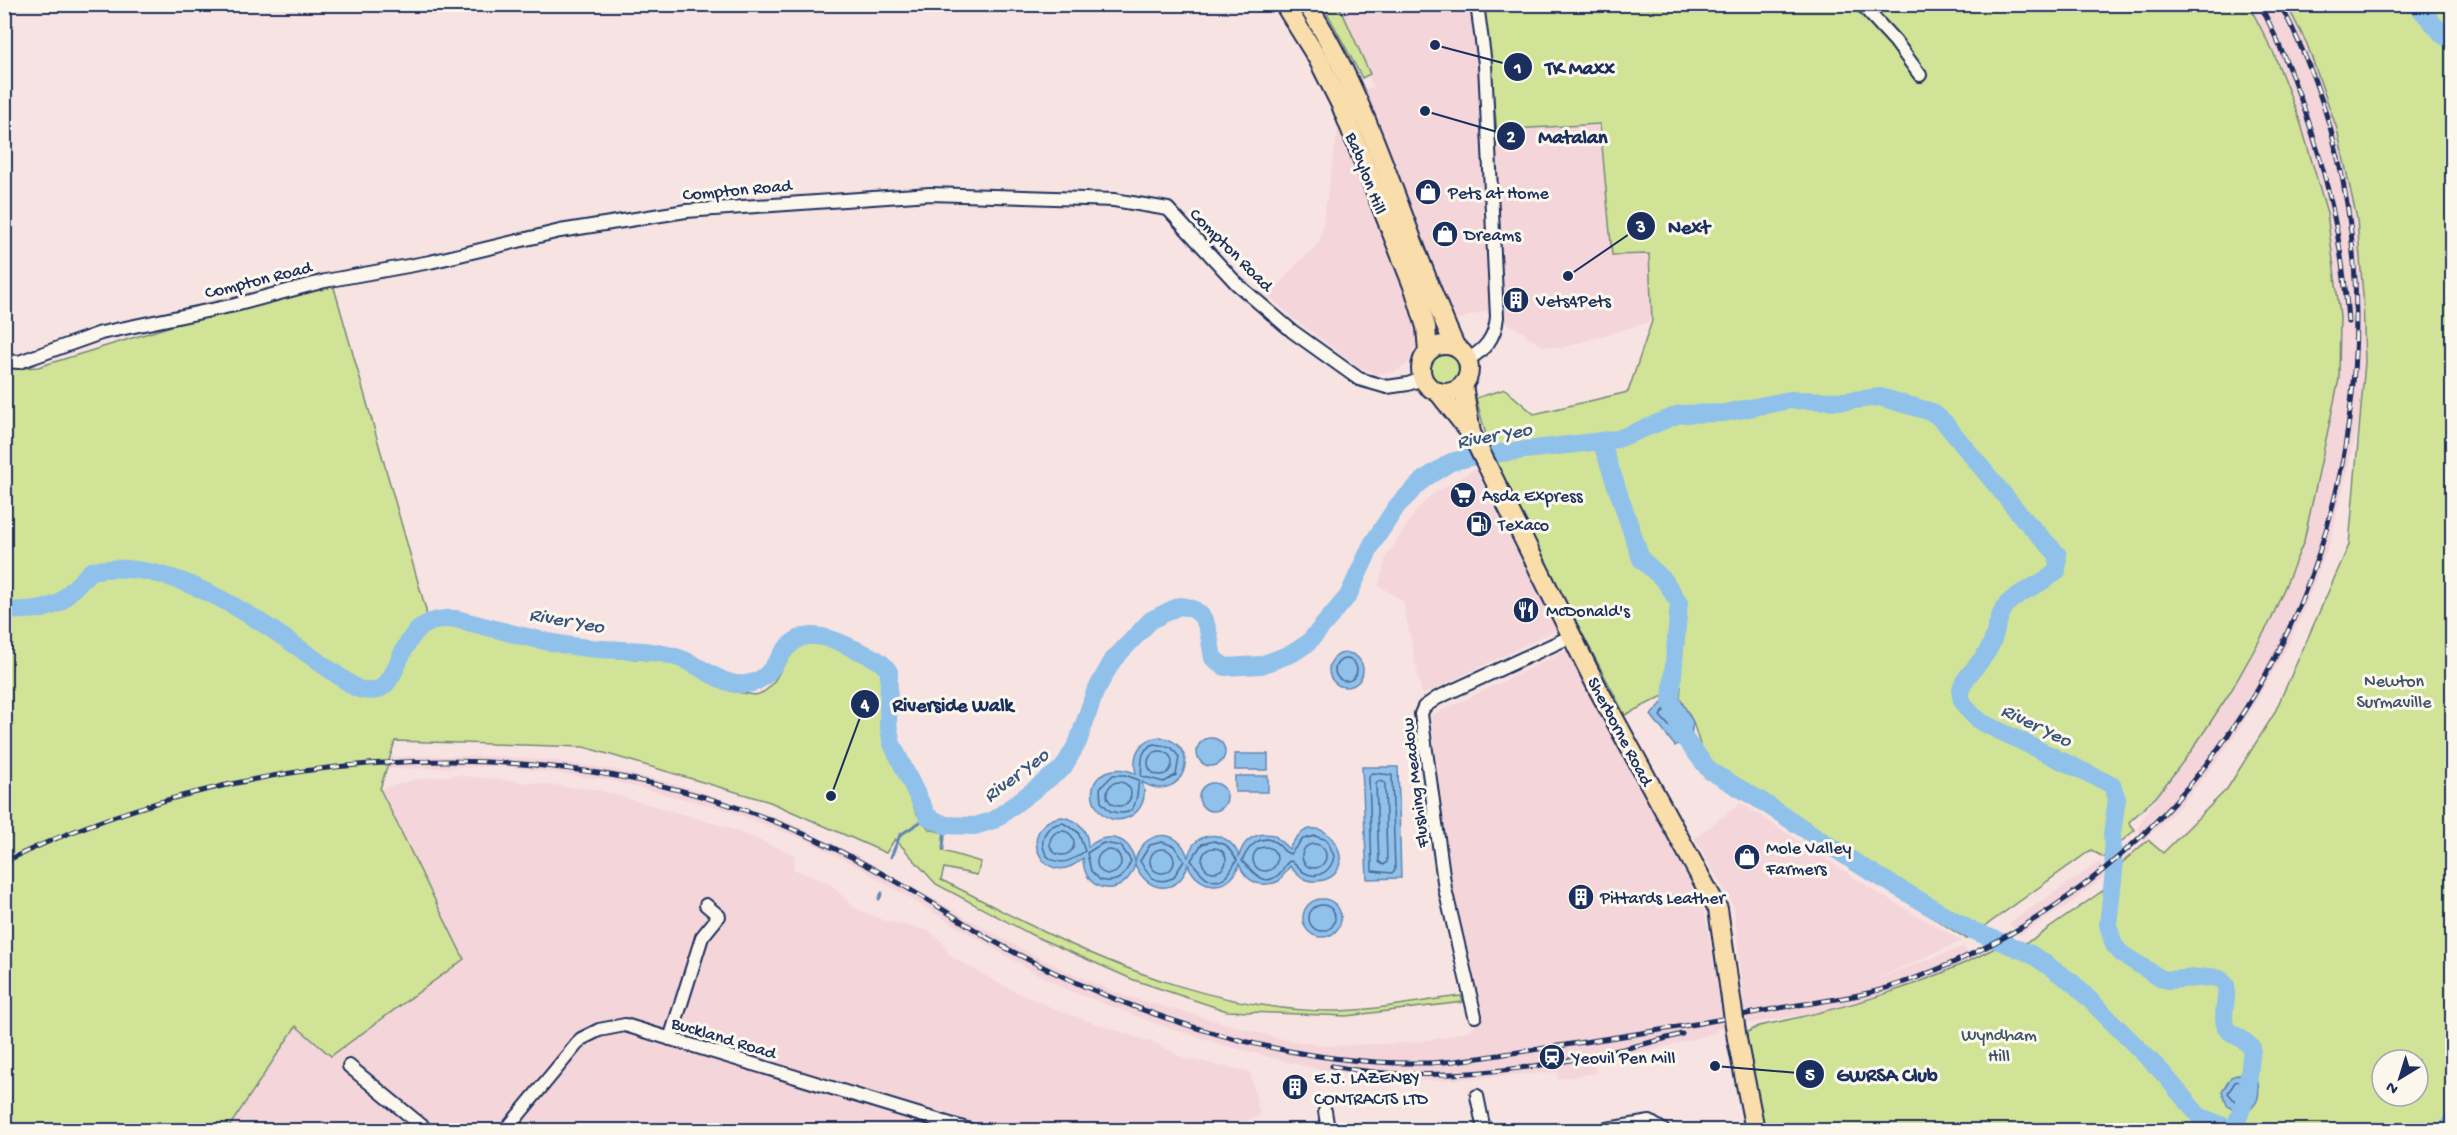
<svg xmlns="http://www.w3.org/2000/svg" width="2457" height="1135" font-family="'Gochi Hand',sans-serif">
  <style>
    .built { fill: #f4d5da }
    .green { fill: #d1e397; stroke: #76897a; stroke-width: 1.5; fill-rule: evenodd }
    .water { fill: #90c1eb; stroke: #6187b3; stroke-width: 1.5 }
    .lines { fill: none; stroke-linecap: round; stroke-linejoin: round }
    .shore { stroke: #4a6996; stroke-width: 1.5 }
    .stream { stroke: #6187b3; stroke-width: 3 }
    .river { stroke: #90c1eb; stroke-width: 18 }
    .street-casing { stroke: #1b2f5e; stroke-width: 16 }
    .primary-casing { stroke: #1b2f5e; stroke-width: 22 }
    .street { stroke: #fbf7ec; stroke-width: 12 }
    .primary { stroke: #f9ddab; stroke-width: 18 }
    .rail-casing { stroke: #1b2f5e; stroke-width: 5 }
    .rail { stroke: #fbf7ec; stroke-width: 3; stroke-dasharray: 9; stroke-linecap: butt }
    .primary-bridge-casing { stroke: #1b2f5e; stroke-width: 22; stroke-linecap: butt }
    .primary-bridge { stroke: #f9ddab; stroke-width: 18 }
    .labels { text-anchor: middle; stroke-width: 6; stroke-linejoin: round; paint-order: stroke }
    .street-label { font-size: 18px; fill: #1b2f5e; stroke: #fbf7ec }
    .poi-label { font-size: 18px; fill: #1b2f5e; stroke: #fbf7ec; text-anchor: start }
    .park-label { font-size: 18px; fill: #3f5369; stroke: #fbf7ec }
    .water-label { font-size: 20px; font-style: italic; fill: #385481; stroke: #fbf7ec }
    .leader { fill: none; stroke: #1b2f5e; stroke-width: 2 }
    .callout-dot { fill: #1b2f5e; stroke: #fbf7ec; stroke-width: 2 }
    .mark-label { font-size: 18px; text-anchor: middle; font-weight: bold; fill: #fff }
    .callout-label { font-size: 20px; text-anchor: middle; font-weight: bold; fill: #1b2f5e; stroke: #fbf7ec; stroke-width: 6; stroke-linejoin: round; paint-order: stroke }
  </style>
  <rect width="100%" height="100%" fill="#f7e3e1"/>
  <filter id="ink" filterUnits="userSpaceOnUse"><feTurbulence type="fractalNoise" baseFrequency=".0167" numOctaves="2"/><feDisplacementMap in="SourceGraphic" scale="12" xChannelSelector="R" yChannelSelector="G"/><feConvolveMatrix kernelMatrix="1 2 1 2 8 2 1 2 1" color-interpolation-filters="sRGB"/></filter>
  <g filter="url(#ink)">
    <g class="built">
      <path d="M1336 5H1469L1479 74 1483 131 1600 124 1612 254H1649L1652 321 1561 348 1540 345 1521 331 1486 311 1456 320 1363 91 1373 87Z"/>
      <path d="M2249 5H2287L2307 44 2337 129 2348 170 2360 251 2365 362 2362 410 2330 542 2301 617 2286 649 2239 730 2210 770 2178 808 2143 842 2138 827 2156 797 2192 750 2231 691 2271 620 2304 541 2339 379 2340 316 2327 213 2300 121 2274 54Z"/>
      <path d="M1339 123 1417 323V343L1408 363 1394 372 1375 374 1356 365 1293 318 1269 296 1292 269 1320 242Z"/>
      <path d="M1475 469 1558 629 1422 695 1403 601 1379 586 1386 557 1417 510 1433 494Z"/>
      <path d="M1568 650 1704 908 1720 1001 1744 1007 1734 907 1695 838 1741 803 1876 892 1962 941 1875 979 1963 947 1972 960 1911 986 1832 1011 1729 1026 1717 1029V1032L1633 1056 1595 1063 1596 1073 1558 1079 1557 1072 1447 1080 1412 1081 1361 1076 1316 1069 1220 1044 1165 1027 1068 990 1030 970 855 865 806 840 724 809 608 780 503 766 358 770 330 762 409 756H490L549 760 615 770 696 790 787 822 856 855 1019 948 1072 974 1125 996 1282 1039 1322 1046 1410 1043 1446 1037 1470 1030 1484 1014 1453 892 1431 716Z"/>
      <path d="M456 775 598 790 729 828 795 855 793 869 829 883 853 907 882 920 929 931 942 942 950 956 1009 989 1059 1011 1159 1045 1183 1058 1250 1072 1260 1116 1248 1120 1251 1130H227L296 1026 464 960 380 789 413 780Z"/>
      <path d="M2100 862 2104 877 2071 903 2020 935 2009 923Z"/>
    </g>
    <g class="green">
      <path d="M1323 5H1339L1370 74 1362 78Z"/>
      <path d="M1483 5H2249L2274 54 2300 121 2327 213 2340 316 2339 379 2304 541 2271 620 2231 691 2192 750 2156 797 2129 822 2135 830 2103 857 2091 850 1967 939 1711 779 1693 722 1680 699 1681 687 1625 715 1494 465 1476 398 1505 389 1534 414 1628 392 1652 321 1649 254 1612 255 1600 124 1497 130Z"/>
      <path d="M2287 5H2452V1130H1763L1743 1029 1748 1032 1759 1026C1842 1009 1920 988 1995 948L2006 952 2035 938 2118 880 2116 868 2148 840 2163 853 2227 789 2274 714 2349 545 2365 362 2363 296 2357 219 2337 129 2307 44ZM2382 1060H2418V1096H2382Z"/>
      <path d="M331 277 426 610 428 631 441 627 456 626 572 653 671 662 696 671 730 691 755 695C790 689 776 620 847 648 863 655 878 662 888 677L884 716 887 747 917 814 929 829 944 833 943 851 981 862 977 875 944 868 941 880C972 894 1000 911 1030 925 1123 971 1225 1010 1330 1011 1374 1011 1418 1001 1461 996L1463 1002 1346 1016 1227 1011 1134 980 1034 936 936 884 895 839 886 853 770 802 584 747 395 741 380 789 464 959 331 1056 296 1026 227 1130H5V369L38 367Z"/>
      <circle cx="1447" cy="366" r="18"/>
    </g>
    <g class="water">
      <circle cx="1346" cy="670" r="17"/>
      <path d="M1671 699H1680L1693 722 1691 735 1675 746 1651 715 1662 703Z"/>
      <path d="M1160 737C1206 745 1182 807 1142 782 1154 814 1112 835 1096 806 1082 778 1113 761 1136 774 1132 754 1139 740 1160 737Z"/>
      <circle cx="1211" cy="752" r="14"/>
      <rect x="1235" y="754" width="33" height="16"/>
      <path d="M1362 767H1398L1401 878 1367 879Z"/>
      <rect x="1235" y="776" width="33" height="16"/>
      <circle cx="1213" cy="797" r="14"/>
      <path d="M1062 817C1079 820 1088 830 1088 847 1107 831 1130 836 1135 862 1141 830 1179 825 1188 858 1193 828 1229 829 1239 856 1244 839 1256 832 1274 835L1289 849C1319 791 1370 876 1317 881 1304 882 1297 875 1290 866L1279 881C1261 889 1246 882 1239 864 1232 893 1197 891 1188 864 1179 897 1146 893 1135 864 1126 899 1083 895 1083 858 1044 895 1012 824 1062 817Z"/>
      <circle cx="1322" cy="918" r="19"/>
      <path d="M2245 1072 2258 1083C2261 1102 2255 1105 2242 1117L2227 1105 2222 1092 2231 1077Z"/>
    </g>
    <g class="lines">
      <g class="shore">
        <circle cx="1346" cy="670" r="11"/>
        <path d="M1673 705 1678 707 1686 723 1685 731 1678 736 1660 716 1665 709Z"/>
        <path d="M1154 744 1171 747 1179 757 1176 775 1164 782 1141 776C1143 762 1138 751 1154 744Z"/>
        <circle cx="1160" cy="763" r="12"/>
        <path d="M1372 773 1392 775 1395 870 1392 873 1372 871 1369 776Z"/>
        <path d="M1113 775H1125L1139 780C1136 798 1139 820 1110 811L1101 802 1100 788Z"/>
        <path d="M1379 781 1385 783 1387 862 1384 865 1379 862 1376 784Z"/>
        <circle cx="1119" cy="794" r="12"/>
        <path d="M1063 823 1078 832 1085 851C1073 860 1062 867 1048 857 1037 842 1044 825 1063 823Z"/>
        <circle cx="1062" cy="843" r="12"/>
        <path d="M1315 836 1327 840 1334 856C1332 870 1319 880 1305 873 1299 870 1298 863 1290 861 1284 864 1285 867 1281 872 1265 891 1252 870 1242 861 1248 847 1262 830 1279 845 1283 849 1283 852 1290 854L1303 839Z"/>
        <path d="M1214 841 1226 845 1237 860C1234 864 1232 869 1229 873 1214 892 1199 872 1191 860L1202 844Z"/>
        <path d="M1162 842 1174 846 1184 861 1173 878C1154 886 1148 875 1140 861L1150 845Z"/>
        <path d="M1103 843 1121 846 1131 861C1125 875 1118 885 1100 880L1091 871 1087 853Z"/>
        <circle cx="1314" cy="856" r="12"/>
        <circle cx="1265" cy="859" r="12"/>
        <circle cx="1214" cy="860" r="12"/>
        <circle cx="1162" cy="861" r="12"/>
        <circle cx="1109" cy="862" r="12"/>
        <circle cx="1322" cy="918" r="13"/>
        <path d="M2244 1079 2252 1085 2254 1096 2241 1108 2228 1093 2235 1082Z"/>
      </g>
      <g class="stream">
        <path d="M943 849 945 825"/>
        <path d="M891 857 900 835 928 817"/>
        <path d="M879 899 882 893"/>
      </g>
      <g class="river">
        <path d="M2416 4 2444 36 2452 39"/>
        <path d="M1601 441 1641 559 1665 581 1679 603 1671 699 1681 734 1710 771 1760 800 1861 866 1969 929 2031 954 2073 983 2162 1072 2199 1116 2233 1130"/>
        <path d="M4 611 43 609 59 603 91 571C182 552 285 640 356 688 412 708 383 614 456 619 497 629 538 642 580 647 614 652 646 647 679 658 701 665 722 687 746 684 790 679 773 608 852 648 865 654 882 659 889 672L888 724 892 744 928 817 945 825 975 826 994 820 1063 768 1078 742 1095 692 1113 660 1151 620 1179 606C1211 608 1208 635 1213 658L1225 667 1261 665 1293 653 1308 643 1348 596 1372 544 1397 506 1424 479 1451 462 1475 456 1618 439 1680 414 1724 413 1790 400 1846 401 1880 397 1932 412 1944 422 2023 518 2058 555 2057 571C2043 585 2021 589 2007 604 1997 616 1997 633 1990 647 1974 677 1938 688 1981 722L2112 785 2117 799 2112 834 2114 871 2108 925 2114 945 2122 954 2160 978 2168 980 2211 977 2220 979 2226 985C2229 997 2218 1022 2229 1031 2237 1037 2244 1039 2252 1048L2247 1094 2234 1130"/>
        <path d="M2446 1130 2452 1121"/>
      </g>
      <defs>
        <g id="street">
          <path d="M1861 4 1895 41 1920 75"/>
          <path d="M1467 360C1485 350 1495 338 1497 317L1485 64 1477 4"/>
          <path d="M4 361 19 362 101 333 235 305 325 281 430 262 560 231 686 211 930 194 1114 200 1168 209 1237 284 1292 331 1359 379 1387 387 1408 384 1422 379"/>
          <path d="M1475 1016 1445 889 1421 714 1424 707 1437 698 1572 636"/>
          <path d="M670 1039 702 937 719 916 706 905"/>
          <path d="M349 1066 427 1130"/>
          <path d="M1477 1096 1484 1130"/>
          <path d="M1325 1111 1328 1130"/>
          <path d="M506 1130 581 1039 599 1030 625 1025 970 1130"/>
          <path d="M1601 1130 1650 1122 1663 1130"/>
        </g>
        <g id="primary">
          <path d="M1284 4 1318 59 1341 105 1415 291 1426 327 1428 351"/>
          <path d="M1307 4C1374 110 1404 234 1455 346"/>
          <circle cx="1445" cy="369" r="24"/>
          <path d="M1463 385 1471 433"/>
          <path d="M1438 392 1472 435 1598 689 1718 909 1731 999"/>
          <path d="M1737 1039 1755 1130"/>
        </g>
      </defs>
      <use href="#street" class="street-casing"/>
      <use href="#primary" class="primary-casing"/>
      <use href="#street" class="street"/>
      <use href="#primary" class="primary"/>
      <defs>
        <g id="rail">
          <path d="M2260 4C2310 105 2341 210 2348 322"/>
          <path d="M4 862C229 752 511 727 747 811 834 842 914 890 991 940"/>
          <path d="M986 937C1114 1009 1275 1066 1424 1063 1456 1063 1488 1056 1519 1052 1572 1044 1625 1036 1678 1027 1720 1020 1762 1010 1805 1004 1837 999 1868 995 1899 984 2146 899 2316 678 2349 420 2368 278 2349 132 2280 4"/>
          <path d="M1332 1066C1443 1088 1574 1064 1682 1034"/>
        </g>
      </defs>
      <use href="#rail" class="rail-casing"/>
      <use href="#rail" class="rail"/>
      <defs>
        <path id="primary-bridge" d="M1731 999 1737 1039"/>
      </defs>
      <use href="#primary-bridge" class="primary-bridge-casing"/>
      <use href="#primary-bridge" class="primary-bridge"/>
    </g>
  </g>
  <defs>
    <symbol id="shop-disc" viewBox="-11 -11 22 22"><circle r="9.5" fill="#1b2f5e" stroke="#fbf7ec"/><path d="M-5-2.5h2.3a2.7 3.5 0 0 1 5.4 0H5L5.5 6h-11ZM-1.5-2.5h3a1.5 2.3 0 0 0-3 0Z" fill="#fff"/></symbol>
    <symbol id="building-disc" viewBox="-11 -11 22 22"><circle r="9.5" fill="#1b2f5e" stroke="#fbf7ec"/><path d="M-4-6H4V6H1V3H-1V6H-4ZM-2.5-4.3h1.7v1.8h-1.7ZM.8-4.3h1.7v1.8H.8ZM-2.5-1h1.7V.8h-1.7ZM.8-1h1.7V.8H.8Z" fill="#fff"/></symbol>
    <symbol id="supermarket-disc" viewBox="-11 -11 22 22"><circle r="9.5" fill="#1b2f5e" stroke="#fbf7ec"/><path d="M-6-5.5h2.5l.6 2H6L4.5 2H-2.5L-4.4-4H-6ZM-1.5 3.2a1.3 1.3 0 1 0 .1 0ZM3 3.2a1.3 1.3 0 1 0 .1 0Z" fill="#fff"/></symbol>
    <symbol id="fuel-disc" viewBox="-11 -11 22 22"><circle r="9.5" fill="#1b2f5e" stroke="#fbf7ec"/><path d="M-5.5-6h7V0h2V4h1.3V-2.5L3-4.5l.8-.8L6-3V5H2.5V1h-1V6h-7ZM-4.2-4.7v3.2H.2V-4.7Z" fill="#fff"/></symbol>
    <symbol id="restaurant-disc" viewBox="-11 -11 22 22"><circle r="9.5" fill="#1b2f5e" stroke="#fbf7ec"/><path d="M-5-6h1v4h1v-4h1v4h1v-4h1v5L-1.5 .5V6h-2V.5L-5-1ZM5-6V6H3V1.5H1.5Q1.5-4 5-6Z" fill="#fff"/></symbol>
    <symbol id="station-disc" viewBox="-11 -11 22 22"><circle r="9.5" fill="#1b2f5e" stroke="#fbf7ec"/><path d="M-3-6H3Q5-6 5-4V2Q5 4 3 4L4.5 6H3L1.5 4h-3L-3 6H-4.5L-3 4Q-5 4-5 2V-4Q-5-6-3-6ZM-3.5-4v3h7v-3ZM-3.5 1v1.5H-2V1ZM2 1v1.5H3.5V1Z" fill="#fff"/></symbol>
  </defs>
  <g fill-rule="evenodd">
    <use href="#shop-disc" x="1413" y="177" width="30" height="30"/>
    <use href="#shop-disc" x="1430" y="219" width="30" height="30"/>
    <use href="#building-disc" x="1501" y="285" width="30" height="30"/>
    <use href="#supermarket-disc" x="1448" y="480" width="30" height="30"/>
    <use href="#fuel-disc" x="1464" y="509" width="30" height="30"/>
    <use href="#restaurant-disc" x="1511" y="595" width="30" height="30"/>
    <use href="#shop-disc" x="1732" y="842" width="30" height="30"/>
    <use href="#building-disc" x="1566" y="882" width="30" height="30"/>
    <use href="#station-disc" x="1537" y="1042" width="30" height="30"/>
    <use href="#building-disc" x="1280" y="1072" width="30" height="30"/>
  </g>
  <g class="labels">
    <g class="street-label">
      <text transform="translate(1367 173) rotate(69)" y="6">Babylon Hill</text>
      <text transform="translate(737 189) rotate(-5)" y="6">Compton Road</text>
      <text transform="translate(1232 249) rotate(45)" y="6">Compton Road</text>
      <text transform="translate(258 279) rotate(-14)" y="6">Compton Road</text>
      <text transform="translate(1621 731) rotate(62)" y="6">Sherborne Road</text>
      <text transform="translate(1414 783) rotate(-97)" y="6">Flushing Meadow</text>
      <text transform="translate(724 1037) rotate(17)" y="6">Buckland Road</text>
    </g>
    <g class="poi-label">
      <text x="1448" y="198">Pets at Home</text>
      <text x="1464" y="240">Dreams</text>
      <text x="1536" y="306">Vets4Pets</text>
      <text x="1482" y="501">Asda Express</text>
      <text x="1498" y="530">Texaco</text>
      <text x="1546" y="616">McDonald's</text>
      <text x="1766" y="853">Mole Valley<tspan x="1766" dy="21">Farmers</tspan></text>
      <text x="1600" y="903">Pittards Leather</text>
      <text x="1572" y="1063">Yeovil Pen Mill</text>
      <text x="1314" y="1083">E.J. LAZENBY<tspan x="1314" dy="21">CONTRACTS LTD</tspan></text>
    </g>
    <g class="park-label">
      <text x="2394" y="686">Newton<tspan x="2394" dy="21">Surmaville</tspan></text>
      <text x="1999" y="1040">Wyndham<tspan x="1999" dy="21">Hill</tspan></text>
    </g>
    <g class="water-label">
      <text transform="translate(1494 434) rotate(-10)" y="7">River Yeo</text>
      <text transform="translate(567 619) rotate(10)" y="7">River Yeo</text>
      <text transform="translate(2037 724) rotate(26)" y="7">River Yeo</text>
      <text transform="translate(1015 774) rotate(-37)" y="7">River Yeo</text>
    </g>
  </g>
  <path class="leader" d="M1435 45L1518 67M1425 111L1511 136M1568 276L1641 226M831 796L865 704M1715 1066L1810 1074"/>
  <g class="callout-dot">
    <circle cx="1435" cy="45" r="6"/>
    <circle cx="1425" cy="111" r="6"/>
    <circle cx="1568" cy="276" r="6"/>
    <circle cx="831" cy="796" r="6"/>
    <circle cx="1715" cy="1066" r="6"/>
    <circle cx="1518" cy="67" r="15"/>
    <circle cx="1511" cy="136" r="15"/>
    <circle cx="1641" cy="226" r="15"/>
    <circle cx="865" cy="704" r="15"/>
    <circle cx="1810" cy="1074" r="15"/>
  </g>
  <g class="mark-label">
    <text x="1518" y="73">1</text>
    <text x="1511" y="142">2</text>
    <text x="1641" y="232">3</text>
    <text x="865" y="710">4</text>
    <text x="1810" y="1080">5</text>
  </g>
  <g class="callout-label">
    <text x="1580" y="74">TK Maxx</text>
    <text x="1573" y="143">Matalan</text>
    <text x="1689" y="233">Next</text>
    <text x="953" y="711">Riverside Walk</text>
    <text x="1887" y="1081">GWRSA Club</text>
  </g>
  <rect width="2457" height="1135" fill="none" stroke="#fbf7ec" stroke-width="24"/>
  <rect x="12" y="12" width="2433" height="1111" fill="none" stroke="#1b2f5e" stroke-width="2" filter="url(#ink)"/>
  <g transform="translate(2400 1078) rotate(218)"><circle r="28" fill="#fbf7ec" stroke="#a1a7b3" stroke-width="1.5"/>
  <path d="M0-4.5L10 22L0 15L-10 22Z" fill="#1b2f5e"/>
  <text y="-9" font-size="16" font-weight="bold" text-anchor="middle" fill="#1b2f5e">N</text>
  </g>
</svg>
